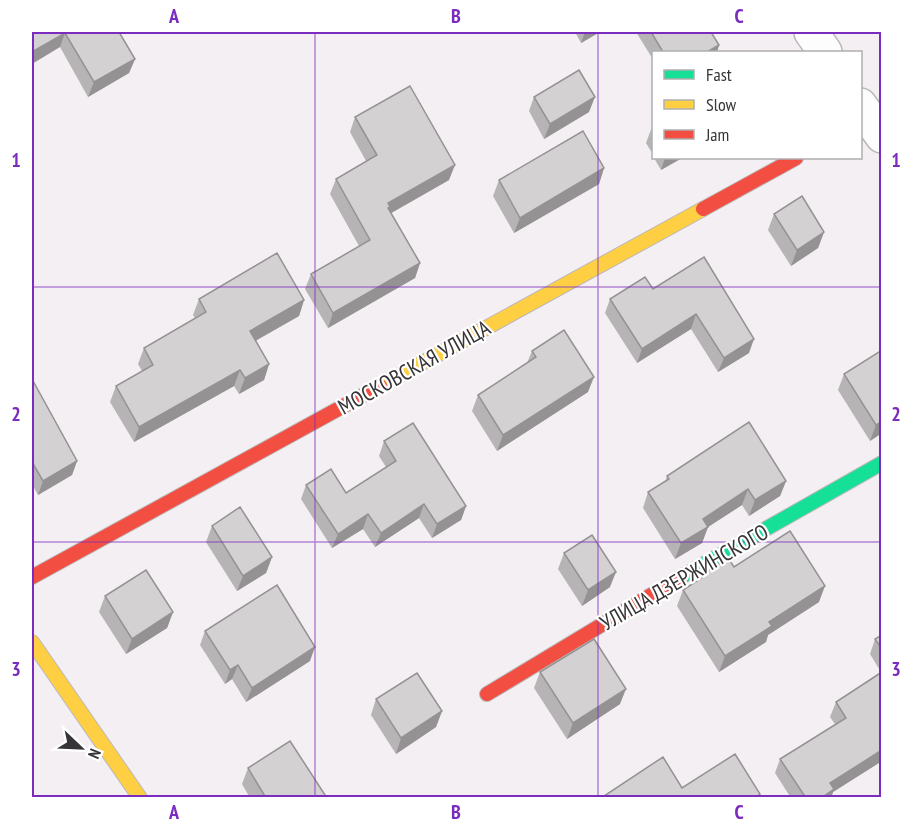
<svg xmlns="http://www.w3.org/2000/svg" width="913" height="829" font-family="'PT Sans Narrow',sans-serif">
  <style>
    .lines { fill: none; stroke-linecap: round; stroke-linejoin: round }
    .street-casing { stroke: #bbb8ba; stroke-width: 36 }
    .fast-casing { stroke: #bbb8ba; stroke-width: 16 }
    .slow-casing { stroke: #bbb8ba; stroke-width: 16 }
    .jam-casing { stroke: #bbb8ba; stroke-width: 16 }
    .street { stroke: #fdfdfd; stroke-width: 33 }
    .fast { stroke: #16e098; stroke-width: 14 }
    .slow { stroke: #ffcf43; stroke-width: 14 }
    .jam { stroke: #f24e42; stroke-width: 14 }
    .wall { fill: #b6b4b5 }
    .shaded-wall { fill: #949293 }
    .building { fill: #d4d1d2; stroke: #949293; stroke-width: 1.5 }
    .grid { fill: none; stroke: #7b2cbf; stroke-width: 1.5; stroke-opacity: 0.55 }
    .labels { text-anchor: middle; stroke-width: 4.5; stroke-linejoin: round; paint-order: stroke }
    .street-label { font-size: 22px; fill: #373537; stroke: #fff }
    .neatline { fill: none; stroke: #7b2cbf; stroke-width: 2 }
    .grid-label { font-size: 20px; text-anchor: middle; font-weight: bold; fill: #7b2cbf }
  </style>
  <rect width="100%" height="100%" fill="#f4eff2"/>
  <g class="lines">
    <defs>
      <g id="street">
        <path d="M811 32 825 52"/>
        <path d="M860 105 882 136"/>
      </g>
      <path id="fast" d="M681 577 882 463"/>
      <g id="slow">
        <path d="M380 386 703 209"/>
        <path d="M32 642 140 798"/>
      </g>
      <g id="jam">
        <path d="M703 209 796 158"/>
        <path d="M32 577 380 386"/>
        <path d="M487 694 681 577"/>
      </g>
    </defs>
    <use href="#street" class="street-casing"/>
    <use href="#fast" class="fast-casing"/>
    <use href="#slow" class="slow-casing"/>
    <use href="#jam" class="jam-casing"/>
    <use href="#street" class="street"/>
    <use href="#fast" class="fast"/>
    <use href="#slow" class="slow"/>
    <use href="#jam" class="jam"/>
  </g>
  <g class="wall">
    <path d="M32 32H119L135 59 129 73 88 97 60 47Z"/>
    <path d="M575 32H600L581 43Z"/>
    <path d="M636 32H711L719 45 717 52H654V61Z"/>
    <path d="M534 97 589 112 544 139 529 111Z"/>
    <path d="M355 117 449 180 391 213 420 263 415 278 328 328 305 289 311 274 359 246 330 194 336 179 366 161 350 132Z"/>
    <path d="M654 126V156L646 143 652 127Z"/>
    <path d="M654 158H682L661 170Z"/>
    <path d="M604 168 599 184 514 233 493 196 499 180Z"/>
    <path d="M774 214 824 232 818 248 791 266 768 230Z"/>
    <path d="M704 257 749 353 718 372 691 329 637 363 605 313 610 299 653 289Z"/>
    <path d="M199 299 304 300 299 316 256 340 269 364 264 380 239 394 234 386 134 442 110 402 116 386 142 371 138 364 144 348 195 318 193 315Z"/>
    <path d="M532 351 588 392 497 451 472 411 478 395 527 363Z"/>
    <path d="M844 374 882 433 870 441 838 390Z"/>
    <path d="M32 379 77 461 72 475 38 495 32 484Z"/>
    <path d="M384 441 466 506 461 520 432 538 419 518 375 547 363 529 332 548 301 499 306 485 346 493 386 467 379 456Z"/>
    <path d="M667 476 786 481 780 496 749 516 742 505 708 527 702 543 675 559 643 508 648 492 665 482Z"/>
    <path d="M212 526 272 557 266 573 237 591 206 542Z"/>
    <path d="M564 553 610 587 582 606 558 569Z"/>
    <path d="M734 567 819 602 768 635 766 642 719 672 677 606 683 590 700 579 701 575Z"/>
    <path d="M105 596 173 612 167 628 126 654 99 612Z"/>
    <path d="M205 631 310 661 246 702 232 679 225 684 200 645Z"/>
    <path d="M882 635V761L833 792 831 798H791L775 773 780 759 835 724 830 717 836 702 881 672 870 654 875 639Z"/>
    <path d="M540 672 620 704 567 739 534 688Z"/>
    <path d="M376 699 442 711 436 727 396 754 371 715Z"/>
    <path d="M248 768 327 798H250L242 784Z"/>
  </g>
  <g class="shaded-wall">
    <path d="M585 32H600L581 43Z"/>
    <path d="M65 33 60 47 32 64V52Z"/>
    <path d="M719 45 717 52H707Z"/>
    <path d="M135 59 129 73 88 97 94 82Z"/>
    <path d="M595 97 589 112 544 139 550 124Z"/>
    <path d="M665 158H682L661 170Z"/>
    <path d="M455 165 449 180 386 216 388 203Z"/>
    <path d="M604 168 599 184 514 233 520 218Z"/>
    <path d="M824 232 818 248 791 266 797 250Z"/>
    <path d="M420 263 415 278 328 328 333 313Z"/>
    <path d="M304 300 299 316 245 347 250 331Z"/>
    <path d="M696 314 691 329 637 363 642 349Z"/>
    <path d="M754 339 749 353 718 372 724 358Z"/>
    <path d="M269 364 264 380 239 394 245 378Z"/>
    <path d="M240 370 234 386 134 442 139 427Z"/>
    <path d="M594 377 588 392 497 451 503 435Z"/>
    <path d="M882 421V433L870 441 876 425Z"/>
    <path d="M77 461 72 475 38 495 43 481Z"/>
    <path d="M786 481 780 496 749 516 755 500Z"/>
    <path d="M748 489 742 505 708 527 702 543 675 559 681 543 703 519Z"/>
    <path d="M424 504 419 518 375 547 381 533Z"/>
    <path d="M466 506 461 520 432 538 437 524Z"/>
    <path d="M368 514 363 529 332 548 338 534Z"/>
    <path d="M272 557 266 573 237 591 243 576Z"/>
    <path d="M616 572 610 587 582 606 588 590Z"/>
    <path d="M825 586 819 602 768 635 766 642 719 672 725 656 769 622Z"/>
    <path d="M173 612 167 628 126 654 132 639Z"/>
    <path d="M315 647 310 661 246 702 252 688Z"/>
    <path d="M238 665 232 679 225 684 230 670Z"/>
    <path d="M626 689 620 704 567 739 573 723Z"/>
    <path d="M442 711 436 727 396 754 401 738Z"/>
    <path d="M882 750V761L833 792 831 798H821L830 783Z"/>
  </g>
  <g class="building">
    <path d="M32 32H119L135 59 94 82 65 33 32 52Z"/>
    <path d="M651 32H711L719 45 707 52H663Z"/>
    <path d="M579 70 595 97 550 124 534 97Z"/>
    <path d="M410 86 455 165 388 203 390 207 388 208 420 263 333 313 311 274 370 240 336 179 377 155 355 117Z"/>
    <path d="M583 131 604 168 520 218 499 180Z"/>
    <path d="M802 196 824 232 797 250 774 214Z"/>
    <path d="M277 253 304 300 250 331 269 364 245 378 240 370 139 427 116 386 153 365 144 348 206 312 199 299Z"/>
    <path d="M704 257 754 339 724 358 696 314 642 349 610 299 645 277 653 289Z"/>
    <path d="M564 330 594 377 503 435 478 395 536 357 532 351Z"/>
    <path d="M882 350V421L876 425 844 374Z"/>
    <path d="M32 379 77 461 43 481 32 462Z"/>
    <path d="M749 422 786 481 755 500 748 489 703 519 708 527 681 543 648 492 669 479 667 476Z"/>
    <path d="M413 423 466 506 437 524 424 504 381 533 368 514 338 534 306 485 331 469 346 493 396 461 384 441Z"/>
    <path d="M240 507 272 557 243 576 212 526Z"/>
    <path d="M790 531 825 586 769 622 772 626 725 656 683 590 703 577 701 575 728 558 734 567Z"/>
    <path d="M592 535 616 572 588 590 564 553Z"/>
    <path d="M146 570 173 612 132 639 105 596Z"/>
    <path d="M277 585 315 647 252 688 238 665 230 670 205 631Z"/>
    <path d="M882 635V649L875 639Z"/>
    <path d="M594 639 626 689 573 723 540 672Z"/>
    <path d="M882 672V750L830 783 834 789 821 798H806L780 759 846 718 836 702Z"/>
    <path d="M417 673 442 711 401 738 376 699Z"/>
    <path d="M290 741 327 798H266L248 768Z"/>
    <path d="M735 754 760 794 755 798H601L663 757 682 788Z"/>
  </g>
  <path class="grid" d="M315 32V798M598 32V798M32 287H882M32 542H882"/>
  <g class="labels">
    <g class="street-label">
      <text transform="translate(414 367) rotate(-29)" y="8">МОСКОВСКАЯ УЛИЦА</text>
      <text transform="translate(684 577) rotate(-30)" y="8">УЛИЦА ДЗЕРЖИНСКОГО</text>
    </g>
  </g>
  <rect width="913" height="829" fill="none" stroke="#ffffff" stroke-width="66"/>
  <rect x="652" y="51" width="210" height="108" fill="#ffffff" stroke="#afaeaf" stroke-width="1.5"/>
  <rect x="664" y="70" width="30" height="9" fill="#16e098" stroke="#afaeaf" stroke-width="1.5"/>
  <text x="706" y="81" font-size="18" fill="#373537">Fast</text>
  <rect x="664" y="100" width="30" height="9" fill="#ffcf43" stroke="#afaeaf" stroke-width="1.5"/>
  <text x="706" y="111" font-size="18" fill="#373537">Slow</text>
  <rect x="664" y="130" width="30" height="9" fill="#f24e42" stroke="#afaeaf" stroke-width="1.5"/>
  <text x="706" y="141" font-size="18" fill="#373537">Jam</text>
  <g transform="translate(81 748) rotate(113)" stroke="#ffffff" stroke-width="4.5" paint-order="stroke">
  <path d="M0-4.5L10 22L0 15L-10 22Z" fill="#373537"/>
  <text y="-9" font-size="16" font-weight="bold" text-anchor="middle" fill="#373537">N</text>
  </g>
  <rect x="33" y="33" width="847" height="763" class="neatline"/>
  <g class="grid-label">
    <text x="174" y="23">A</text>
    <text x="456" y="23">B</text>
    <text x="739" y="23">C</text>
    <text x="16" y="167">1</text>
    <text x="896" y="167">1</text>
    <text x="16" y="421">2</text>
    <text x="896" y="421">2</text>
    <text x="16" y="676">3</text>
    <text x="896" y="676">3</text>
    <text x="174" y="819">A</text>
    <text x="456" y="819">B</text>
    <text x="739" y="819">C</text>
  </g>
</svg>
